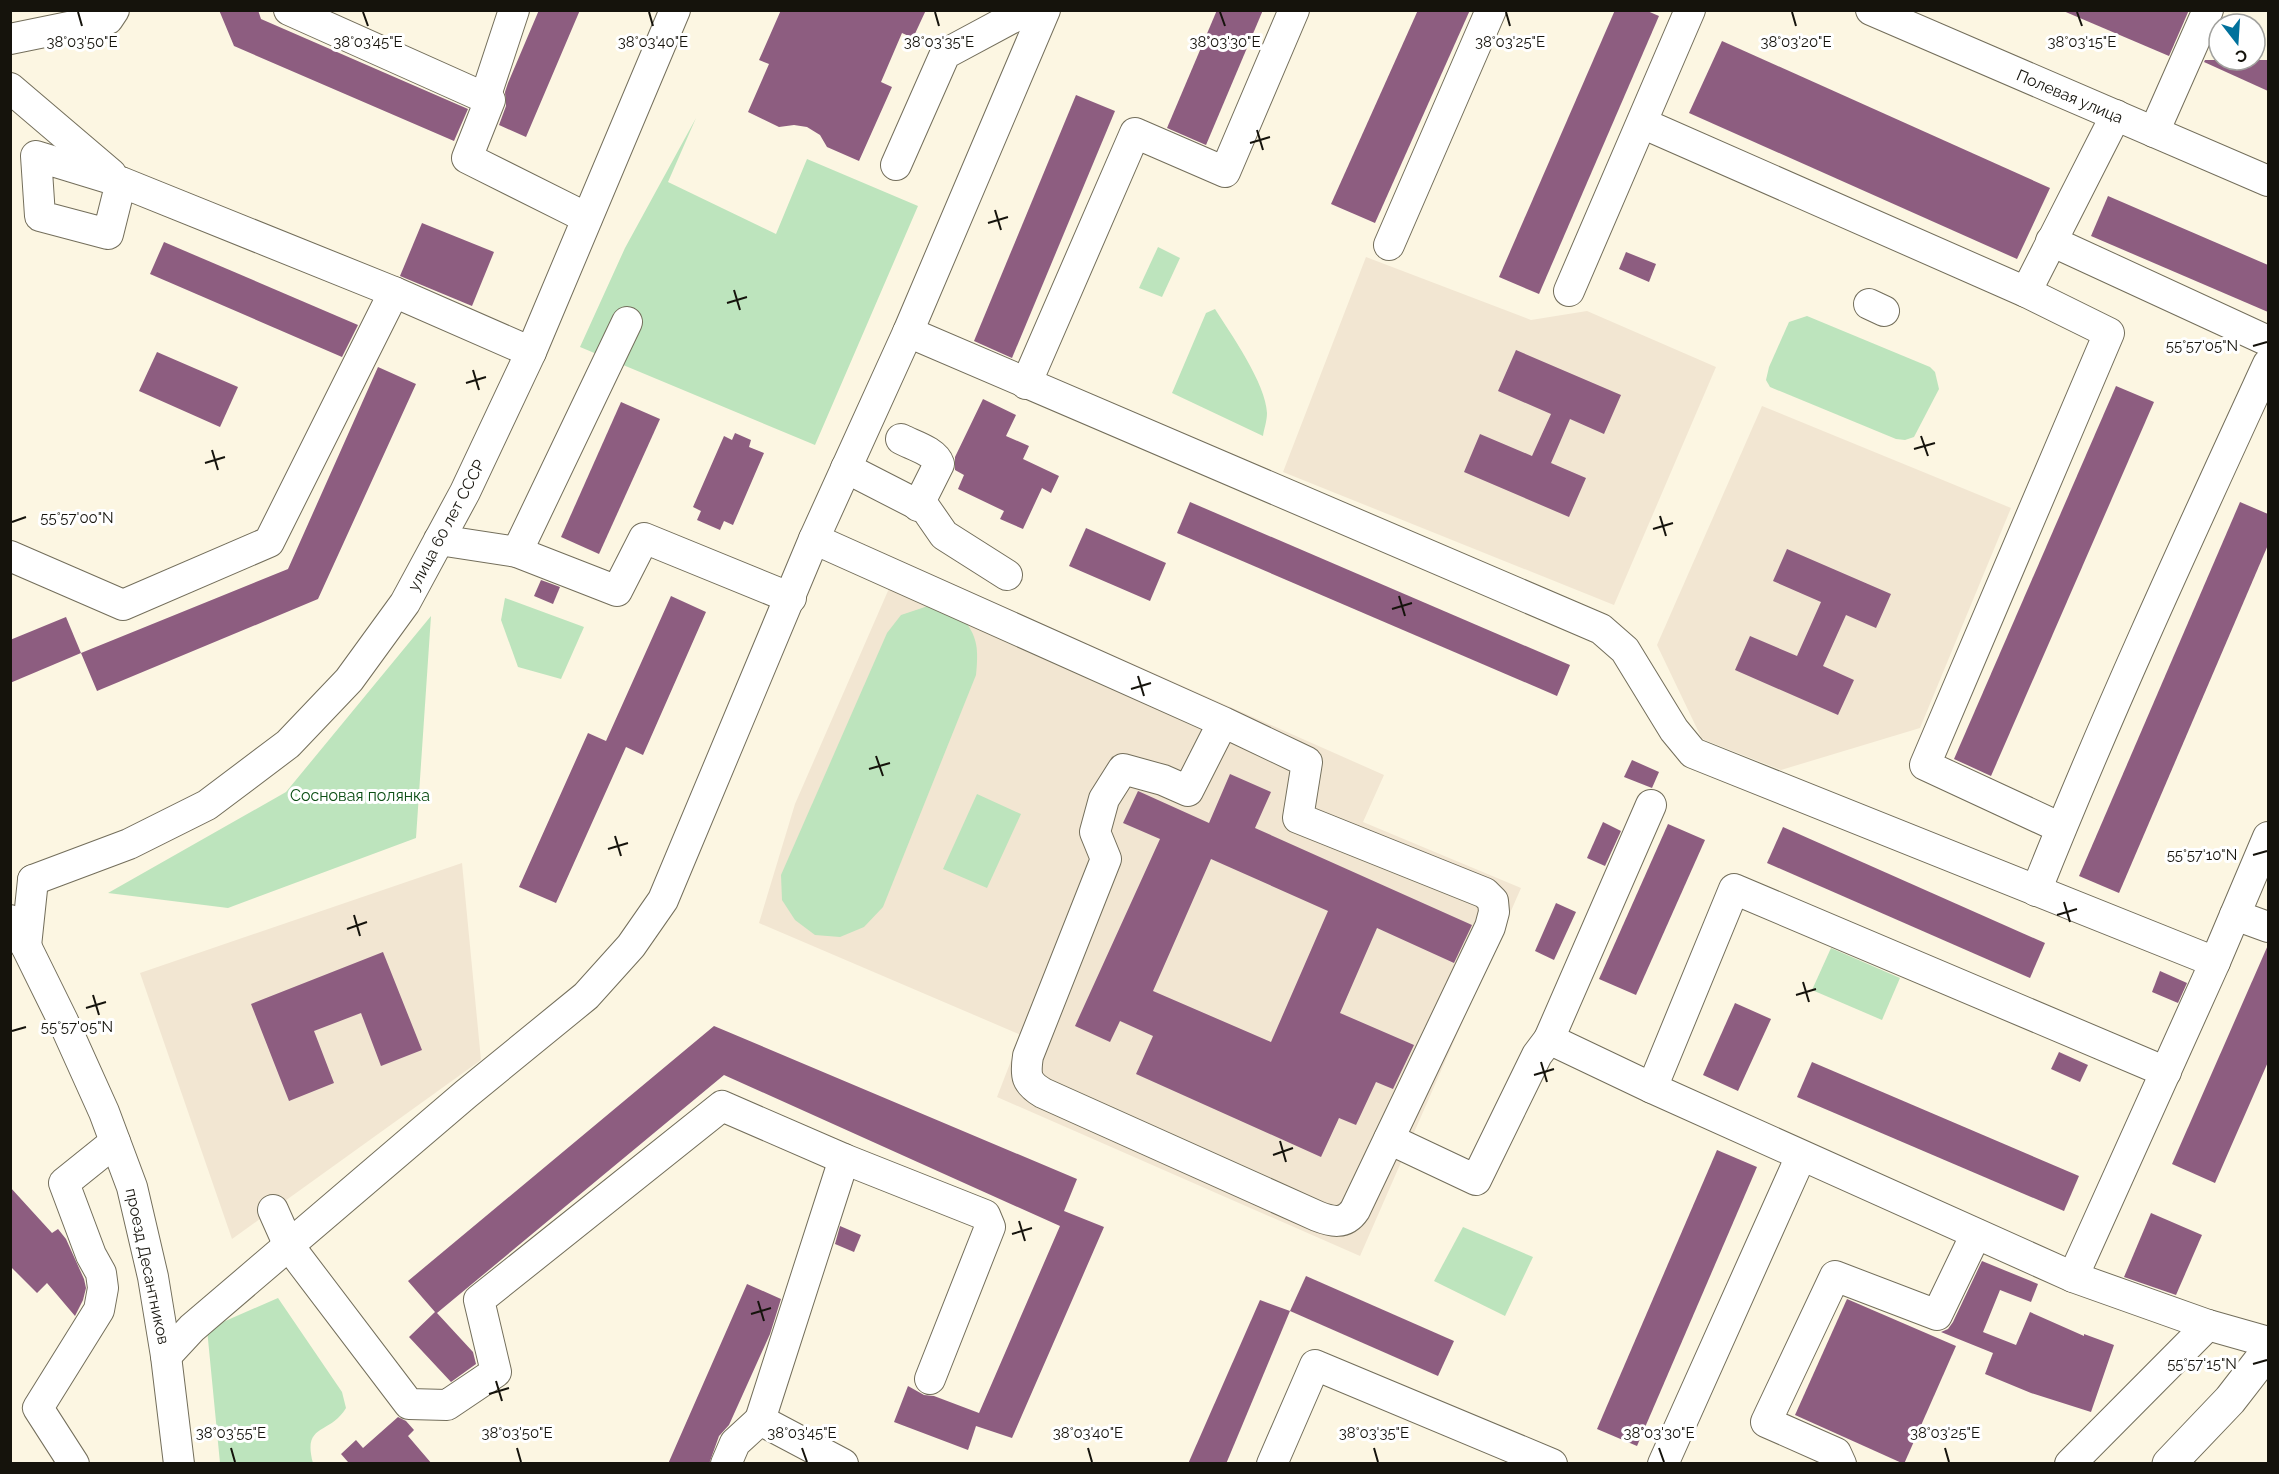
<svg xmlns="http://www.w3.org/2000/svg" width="2279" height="1474" font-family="Raleway,sans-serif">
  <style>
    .education { fill: #f2e6d2 }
    .green { fill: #bde4bd }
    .building { fill: #8d5d80; fill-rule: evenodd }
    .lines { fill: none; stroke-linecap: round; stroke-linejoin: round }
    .minor-casing { stroke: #736e5b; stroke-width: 32 }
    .major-casing { stroke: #736e5b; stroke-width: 35 }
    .minor { stroke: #fff; stroke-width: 30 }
    .major { stroke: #fff; stroke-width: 33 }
    .ticks { fill: none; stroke: #15130c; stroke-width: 2 }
    .labels { text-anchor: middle; stroke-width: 6; stroke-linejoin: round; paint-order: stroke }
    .street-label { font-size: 16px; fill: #15130c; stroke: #fff }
    .park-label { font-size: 16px; fill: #0b4e14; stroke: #fff }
    .ticks-label { font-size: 15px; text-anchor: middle; fill: #15130c; stroke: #fff; stroke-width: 6; stroke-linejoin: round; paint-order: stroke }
  </style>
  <rect width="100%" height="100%" fill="#fcf6e2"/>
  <g class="education">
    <path d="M1366 257 1531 320 1587 311 1716 367 1614 605 1283 472Z"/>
    <path d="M1762 406 2011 508 1920 728 1781 770 1702 739 1657 645Z"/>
    <path d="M901 561 1384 775 1363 822 1521 888 1360 1256 997 1097 1021 1035 759 923 795 804Z"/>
    <path d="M462 863 481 1060 232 1239 140 973Z"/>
  </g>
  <g class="green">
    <path d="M696 118 668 182 776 234 807 159 918 206 815 445 580 347 625 248Z"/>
    <path d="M1158 247 1180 258 1162 297 1139 288Z"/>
    <path d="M1215 309C1231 334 1266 384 1267 413 1267 421 1264 429 1263 436L1172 393 1206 313Z"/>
    <path d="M1807 316 1930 367 1935 372 1939 389 1914 437 1905 440 1896 439 1770 387 1766 380 1769 367 1789 322Z"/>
    <path d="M505 598 584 627 561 679 518 667 501 620Z"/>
    <path d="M928 606 956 610C977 634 979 644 976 675L883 907 864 927 840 937 815 935 795 920 782 900 781 875 887 633 901 615Z"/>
    <path d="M431 616 416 838 228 908 108 893 286 792Z"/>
    <path d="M977 794 1021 814 987 888 943 869Z"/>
    <path d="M1831 948 1900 978 1882 1020 1812 990Z"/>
    <path d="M1463 1227 1533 1257 1505 1316 1434 1281Z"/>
    <path d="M278 1298 342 1392 346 1408C330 1435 302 1423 313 1463H220L207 1329Z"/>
  </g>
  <g class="building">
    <path d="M219 10H258L261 19 468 109 454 141 234 46Z"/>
    <path d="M539 10H580L526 137 499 125 506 106 505 92 508 83Z"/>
    <path d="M781 10H926L913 38 902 33 881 82 892 87 859 161 827 147 820 135 807 127 794 125 779 127 748 112 769 64 759 60Z"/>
    <path d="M1217 10H1263L1206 145 1167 128Z"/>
    <path d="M1418 10H1470L1375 223 1331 204Z"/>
    <path d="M1615 10H1645L1659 16 1539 294 1499 277Z"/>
    <path d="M2061 10H2189L2169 56Z"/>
    <path d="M1722 41 2050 188 2017 259 1689 113Z"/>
    <path d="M2205 60H2268V91L2204 62Z"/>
    <path d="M1076 95 1115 111 1012 358 974 341Z"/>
    <path d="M2108 196 2268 265V312L2091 236Z"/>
    <path d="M422 223 494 252 472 306 400 276Z"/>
    <path d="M164 242 358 325 342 357 150 274Z"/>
    <path d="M1626 252 1656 264 1649 282 1619 269Z"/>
    <path d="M1516 350 1621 395 1604 434 1570 419 1551 463 1586 478 1569 517 1464 472 1480 434 1532 456 1551 414 1498 391Z"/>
    <path d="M157 352 238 387 220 427 139 391Z"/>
    <path d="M378 367 416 384 318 599 97 691 81 653 288 569Z"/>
    <path d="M2116 386 2154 402 1991 776 1954 759Z"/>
    <path d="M983 399 1016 415 1006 436 1029 446 1023 459 1059 476 1051 493 1042 488 1023 529 1000 519 1004 511 958 489 964 475 955 470V457Z"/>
    <path d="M621 402 660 419 599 554 561 537Z"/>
    <path d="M735 433 751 440 749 447 764 453 733 525 724 521 720 530 697 520 701 511 693 507 724 436 732 440Z"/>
    <path d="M1190 502 1570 665 1557 696 1177 533Z"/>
    <path d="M2240 502 2268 514V545L2119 893 2079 876Z"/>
    <path d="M1086 528 1166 563 1150 601 1069 566Z"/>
    <path d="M1787 549 1891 594 1876 628 1846 615 1823 666 1854 680 1838 715 1735 670 1750 636 1797 656 1821 602 1773 581Z"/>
    <path d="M541 580 560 587 553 604 534 596Z"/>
    <path d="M671 596 706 612 643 755 626 747 556 903 519 887 588 733 606 741Z"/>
    <path d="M66 617 81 653 10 683V640Z"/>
    <path d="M1632 760 1659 772 1652 788 1624 777Z"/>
    <path d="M1230 774 1271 792 1255 828 1472 925 1454 963 1377 928 1340 1013 1414 1045 1393 1089 1376 1082 1356 1125 1339 1118 1321 1157 1136 1074 1153 1036 1120 1021 1110 1042 1075 1026 1160 839 1123 823 1138 791 1209 823ZM1211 859 1328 911 1271 1042 1153 991Z"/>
    <path d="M1603 822 1621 831 1605 866 1587 858Z"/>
    <path d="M1668 824 1705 840 1636 995 1599 979Z"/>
    <path d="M1783 827 2045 943 2030 978 1767 863Z"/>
    <path d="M1556 903 1576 912 1554 960 1535 951Z"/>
    <path d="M2268 945V1062L2215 1183 2172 1164Z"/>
    <path d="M383 952 422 1050 381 1066 361 1013 314 1031 334 1083 289 1101 251 1004Z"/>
    <path d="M2160 971 2187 983 2178 1003 2152 992Z"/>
    <path d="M1735 1003 1771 1019 1738 1091 1703 1075Z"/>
    <path d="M714 1026 1077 1179 1064 1211 1104 1227 1012 1438 976 1426 968 1450 894 1422 908 1386 924 1395 934 1396 979 1413 1060 1226 724 1075 437 1313 473 1352 476 1364 451 1382 409 1337 435 1312 408 1281Z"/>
    <path d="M2059 1052 2088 1065 2080 1082 2051 1069Z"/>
    <path d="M1812 1062 2079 1176 2064 1211 1797 1097Z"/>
    <path d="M1717 1150 1757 1167 1637 1446 1597 1429Z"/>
    <path d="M10 1187 52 1233 58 1229 66 1239 84 1279 86 1288 83 1300 75 1316 47 1283 37 1293 10 1266Z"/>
    <path d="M2151 1213 2202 1235 2176 1295 2124 1277Z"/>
    <path d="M840 1226 861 1235 854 1252 835 1244Z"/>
    <path d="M1982 1261 2038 1284 2031 1302 2000 1290 1983 1332 2016 1345 2030 1312 2084 1336V1334L2114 1345 2091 1412 2031 1393 1985 1374 1993 1353 1941 1332 1948 1329 1953 1322Z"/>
    <path d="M1306 1276 1454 1341 1438 1376 1290 1311Z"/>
    <path d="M747 1284 781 1299 770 1334 729 1425 719 1436 709 1464H668Z"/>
    <path d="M1847 1299 1956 1346 1904 1464 1795 1415Z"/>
    <path d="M1260 1300 1290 1311 1226 1464H1188Z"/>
    <path d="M398 1417 406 1421 414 1430 408 1436 432 1464H346L348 1462 341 1454 356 1440 363 1448Z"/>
  </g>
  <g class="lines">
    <defs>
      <g id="minor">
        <path d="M289 10 490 100 467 158 587 218"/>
        <path d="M1871 10 2268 181"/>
        <path d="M10 39 108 19 114 10"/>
        <path d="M10 88 111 174"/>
        <path d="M485 98 514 10"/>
        <path d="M1642 123 2026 292 2116 115"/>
        <path d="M2154 132 2208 10"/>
        <path d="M896 165 945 54 1027 10"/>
        <path d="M121 182 108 234 40 216 36 156 121 182 394 292 531 352"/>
        <path d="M2051 241 2268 341"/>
        <path d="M1389 245 1491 10"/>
        <path d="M1569 291 1690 10"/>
        <path d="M2026 292 2109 333 1925 765 2061 828"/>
        <path d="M1869 304 1884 311"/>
        <path d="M908 332 1601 629 1625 650 1674 730 1693 753 2215 962"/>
        <path d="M1026 384 1135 133 1225 172 1294 10"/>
        <path d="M901 439C912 445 935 451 939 464L918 506"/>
        <path d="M846 468 926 509 944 535 1007 575"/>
        <path d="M814 539 1223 722 1307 762 1298 818 1485 893 1493 901 1494 912 1490 927 1355 1210C1345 1225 1332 1222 1317 1216L1043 1093C1026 1083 1025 1076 1028 1056L1106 859 1095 832 1104 799 1123 769 1163 780 1188 791 1223 722"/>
        <path d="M439 540 517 552 617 591 644 538 791 598"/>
        <path d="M517 552 627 322"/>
        <path d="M10 556 123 605 269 542 394 292"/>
        <path d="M1651 805 1549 1039 1652 1088 2073 1277 2208 1325 2268 1342"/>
        <path d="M33 880 129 844 207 805 288 744 349 680 405 603 465 492 531 352 675 10"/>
        <path d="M2036 891C2107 713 2188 538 2268 364"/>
        <path d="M2235 915 2268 927"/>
        <path d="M10 920 26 946 63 1021 104 1112 132 1187 153 1277 166 1356 179 1464"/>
        <path d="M26 946 33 880"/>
        <path d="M1652 1088 1734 889 2166 1072"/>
        <path d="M1389 1139 1476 1180 1537 1055 1549 1039"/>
        <path d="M273 1210 289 1246 409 1404 447 1405 496 1372 479 1300 722 1106 844 1159 985 1215 990 1227 930 1379"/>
        <path d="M2073 1277 2215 962 2268 837"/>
        <path d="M166 1356 192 1328 466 1094 586 996 631 946 663 900 814 539 908 332 1045 10"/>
        <path d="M760 1420 844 1159"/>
        <path d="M74 1464 38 1408 99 1310 103 1288 101 1273 91 1255 64 1183 115 1142"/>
        <path d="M726 1464 735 1443 760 1420 843 1464"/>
        <path d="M1272 1464 1315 1365 1552 1464"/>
        <path d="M1663 1464 1801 1156"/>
        <path d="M1841 1464 1836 1453 1766 1422 1835 1276 1937 1315 1976 1234"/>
        <path d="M2070 1464 2208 1325"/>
      </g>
      <path id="major" d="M2169 1464 2230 1400 2268 1351"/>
    </defs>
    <use href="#minor" class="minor-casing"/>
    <use href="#major" class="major-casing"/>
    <use href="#minor" class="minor"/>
    <use href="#major" class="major"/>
  </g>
  <path class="ticks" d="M78 12 82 26M363 12 368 26M649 12 653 26M935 12 939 26M1220 12 1225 26M1506 12 1510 26M1792 12 1796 26M2077 12 2082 26M1257 130 1263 150M1250 143 1270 137M995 210 1001 230M988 223 1008 217M734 290 740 310M727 303 747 297M2253 346 2267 342M473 370 479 390M466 383 486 377M1921 436 1928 456M1914 449 1935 443M212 450 218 470M205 463 225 457M1660 516 1666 536M12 522 26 517M1653 529 1673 523M1399 596 1405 616M1392 609 1412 603M1138 676 1144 696M1131 689 1151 683M876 756 883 776M869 769 890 763M615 836 621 856M608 849 628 843M2253 855 2267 851M2064 902 2070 922M354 915 360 936M2057 915 2077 909M347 929 367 922M1803 982 1809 1002M93 995 99 1015M1796 995 1816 989M86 1008 106 1002M12 1031 26 1027M1541 1062 1547 1082M1534 1075 1554 1069M1280 1141 1286 1162M1273 1155 1293 1148M1019 1221 1025 1241M1012 1234 1032 1228M758 1301 764 1321M751 1314 771 1308M2253 1364 2267 1360M496 1381 502 1401M489 1394 509 1388M231 1448 235 1462M517 1448 521 1462M802 1448 807 1462M1088 1448 1092 1462M1374 1448 1378 1462M1659 1448 1664 1462M1945 1448 1949 1462"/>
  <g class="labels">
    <g class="street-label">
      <text transform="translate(2070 96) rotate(23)" y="6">Полевая улица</text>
      <text transform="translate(446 525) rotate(-62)" y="6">улица 60 лет СССР</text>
      <text transform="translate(148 1266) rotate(78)" y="6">проезд Десантников</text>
    </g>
    <g class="park-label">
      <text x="360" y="801">Сосновая полянка</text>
    </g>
  </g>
  <g class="ticks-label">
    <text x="82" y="47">38°03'50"E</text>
    <text x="368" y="47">38°03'45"E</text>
    <text x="653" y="47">38°03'40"E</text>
    <text x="939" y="47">38°03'35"E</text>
    <text x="1225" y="47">38°03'30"E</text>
    <text x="1510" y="47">38°03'25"E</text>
    <text x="1796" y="47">38°03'20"E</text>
    <text x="2082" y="47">38°03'15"E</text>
    <text x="2202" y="351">55°57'05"N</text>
    <text x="77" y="523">55°57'00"N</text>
    <text x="2202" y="860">55°57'10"N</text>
    <text x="77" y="1032">55°57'05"N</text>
    <text x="2202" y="1369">55°57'15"N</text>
    <text x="231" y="1438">38°03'55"E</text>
    <text x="517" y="1438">38°03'50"E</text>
    <text x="802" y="1438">38°03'45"E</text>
    <text x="1088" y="1438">38°03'40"E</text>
    <text x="1374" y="1438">38°03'35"E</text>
    <text x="1659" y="1438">38°03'30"E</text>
    <text x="1945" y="1438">38°03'25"E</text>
  </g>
  <rect width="2279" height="1474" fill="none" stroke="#15130c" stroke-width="24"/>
  <g transform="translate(2237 42) rotate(163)"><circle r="28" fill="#ffffff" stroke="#a1a19e" stroke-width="1.5"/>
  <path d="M0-4.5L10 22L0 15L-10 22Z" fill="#00719c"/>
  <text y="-9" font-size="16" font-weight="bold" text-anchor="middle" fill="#15130c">С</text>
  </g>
</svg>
